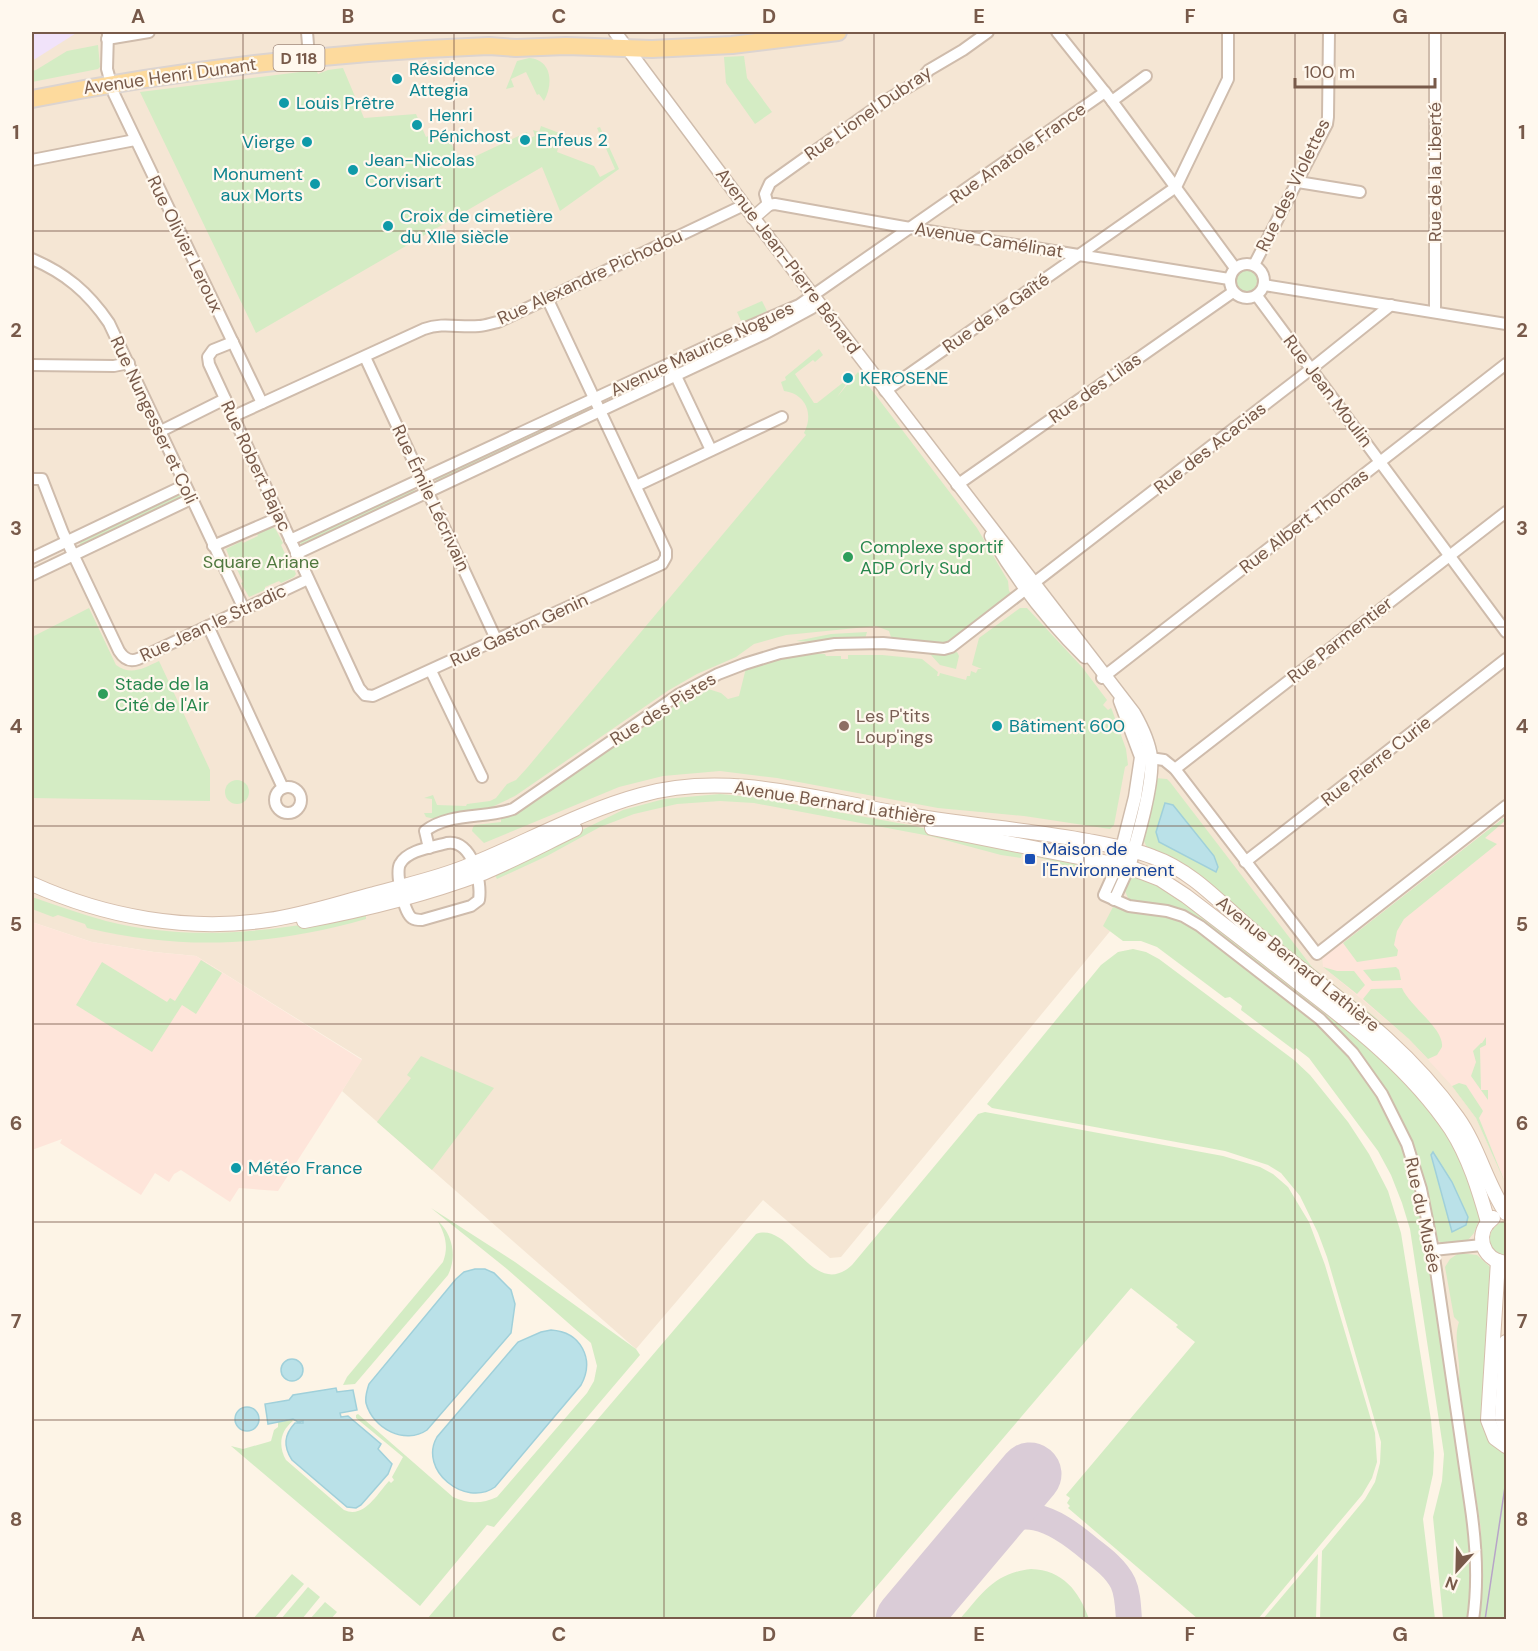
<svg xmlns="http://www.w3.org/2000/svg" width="1538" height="1651" font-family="'DM Sans',sans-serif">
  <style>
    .residential { fill: #f5e6d4 }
    .commercial { fill: #fee5da }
    .education { fill: #f1e3fa }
    .green { fill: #d4ecc4 }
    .water { fill: #bae1e8; stroke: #a0d0da; stroke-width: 1.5 }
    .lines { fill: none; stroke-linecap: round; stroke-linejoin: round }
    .taxiway { stroke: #daccd7; stroke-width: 26 }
    .runway { stroke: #daccd7; stroke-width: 63 }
    .minor-casing { stroke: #cfbcac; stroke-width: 14 }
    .tertiary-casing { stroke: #cfbcac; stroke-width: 15 }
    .secondary-casing { stroke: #d5beac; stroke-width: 16 }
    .primary-casing { stroke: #dcd4d0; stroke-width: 20 }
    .minor { stroke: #fff; stroke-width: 10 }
    .tertiary { stroke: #fff; stroke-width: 12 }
    .secondary { stroke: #fff; stroke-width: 14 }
    .primary { stroke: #fdda9d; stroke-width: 16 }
    .tram { stroke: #b7a4c8; stroke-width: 1.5 }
    .grid { fill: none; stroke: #785a4a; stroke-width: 1.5; stroke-opacity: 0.55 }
    .culture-dot { fill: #0f9aa8; stroke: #fff8ee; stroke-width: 2 }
    .leisure-dot { fill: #2e9e5b; stroke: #fff8ee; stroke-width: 2 }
    .education-dot { fill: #8d6e63; stroke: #fff8ee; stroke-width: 2 }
    .transit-dot { fill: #1a4fb4; stroke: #fff8ee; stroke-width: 2 }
    .labels { text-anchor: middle; stroke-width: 4.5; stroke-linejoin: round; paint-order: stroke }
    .shield { fill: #fff8ee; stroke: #a0897b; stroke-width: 1.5 }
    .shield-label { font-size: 16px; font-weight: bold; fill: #785a4a }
    .culture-label { font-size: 18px; fill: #0d838f; stroke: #fff8ee; text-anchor: start }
    .street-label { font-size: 18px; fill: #785a4a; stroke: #fff8ee }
    .leisure-label { font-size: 18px; fill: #27864d; stroke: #fff8ee; text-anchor: start }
    .park-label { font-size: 18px; fill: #4f783e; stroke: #fff8ee }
    .education-label { font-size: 18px; fill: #785e54; stroke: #fff8ee; text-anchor: start }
    .transit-label { font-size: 18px; fill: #164399; stroke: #fff8ee; text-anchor: start }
    .neatline { fill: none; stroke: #785a4a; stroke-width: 2 }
    .grid-label { font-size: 20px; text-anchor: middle; font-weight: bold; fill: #785a4a }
  </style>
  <rect width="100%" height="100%" fill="#fdf4e6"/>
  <path class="residential" d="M32 32H1506V1619L1463 1571 1414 1226 1366 1090 1121 918 841 1257 830 1258 763 1200 636 1349 342 1091 362 1059 196 956 154 952 92 942 32 922Z"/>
  <g class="commercial">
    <path d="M1506 813V1185L1476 1118 1452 1086 1409 1039 1323 967 1322 956Z"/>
    <path d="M32 922 92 942 154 952 196 956 362 1060 278 1191 239 1188 230 1202 181 1170 174 1174 169 1182 155 1173 141 1195 60 1143 62 1139 32 1150Z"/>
  </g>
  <path class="education" d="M32 32H78L32 61Z"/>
  <g class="green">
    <path d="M98 45 100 67 98 69 32 82V71L36 70 67 51Z"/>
    <path d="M744 56 747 78 772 112 755 124 726 83 724 57Z"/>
    <path d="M529 58C553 60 553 85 544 101L539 94 537 95 526 72 511 79 514 87 506 89 517 61Z"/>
    <path d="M343 68 364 118 416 114 426 137 444 129 461 163 527 132 530 138 535 136 533 130 539 132 541 126 562 134 557 152 594 166 600 177 615 169 597 128 600 127 619 169 560 211 542 167 256 333 140 92 316 70 318 74 328 70Z"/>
    <circle cx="1246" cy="281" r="11"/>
    <path d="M762 301 767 311 742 323 737 312Z"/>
    <path d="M763 326 764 331 683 366 684 361Z"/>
    <path d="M819 349 823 355 815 362 813 360 795 374 814 403H817L845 381 847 383 837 397 858 372 977 528 1008 581 1009 591 1011 593 1008 598 948 643 942 644 895 639 891 637 889 631 876 626 786 635 754 644 736 657 697 674 669 690 515 796 492 807V810L435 819 426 817 424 813H432V799L424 798 433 795 437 805 466 806 467 804 490 801 496 798 507 784 516 780 527 768 806 435 804 433C814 414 806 394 784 391L781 382 786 380 785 377Z"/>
    <path d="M588 407 590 411 437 483 435 477Z"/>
    <path d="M413 488 416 493 303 545 300 544 304 537Z"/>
    <path d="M180 493 184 497 84 546 80 544V540Z"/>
    <path d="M273 527 276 530 283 543 281 545 287 558 289 557 296 574 294 577 281 583 279 581 265 587V590L249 597 241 583 243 582 235 565 233 566 226 549 242 541 243 543 258 536 257 534Z"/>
    <path d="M89 608 116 665C131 676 144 668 159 661L210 770V801L32 798V637Z"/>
    <path d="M1020 608H1027L1082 667 1107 700 1103 705 1108 710 1111 708 1112 710 1126 749 1128 765 1125 767 1114 825 1110 829 1024 816 938 808 777 778 720 771 663 776 619 787 484 843 472 831 473 827 475 825 501 822V817L702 687 721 693 728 699 739 696 746 668C772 660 798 651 825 654L826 656H841V659H848V655H882L922 659 938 672 937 676H939L940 673 966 680 967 676H970L971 671 976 673 978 669H982L972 665 979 638Z"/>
    <path d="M867 632 865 639 814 642 796 641 831 634Z"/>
    <path d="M923 651 943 654 957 652 959 656 956 669 940 665 931 655Z"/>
    <path d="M1155 778 1167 779 1170 782 1312 967 1375 1017 1415 1056 1147 848 1143 839Z"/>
    <circle cx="237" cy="792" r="12"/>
    <path d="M720 794 761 798 909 825 1086 863 1084 874 1053 861 1022 854 1021 858 1001 855 930 836 754 803 720 801 677 804 634 814 600 827 547 856 497 879 494 873 623 810 664 799Z"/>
    <path d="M1506 816V820L1485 838 1497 844 1404 919 1397 931 1394 945 1398 950 1397 956 1357 962 1343 943Z"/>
    <path d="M1141 876 1171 891 1354 1031 1395 1069 1446 1130 1461 1159 1480 1217 1474 1233 1468 1240 1453 1243H1442L1437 1240 1421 1170 1402 1119 1382 1083 1341 1031 1307 1001 1199 919 1169 906 1129 900 1124 889 1129 879Z"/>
    <path d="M32 897C56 905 81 914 106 921 203 945 293 928 389 909L366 915V919C271 946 184 951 87 928L85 924 58 915 53 917 32 909Z"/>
    <path d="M1113 907 1163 915 1183 922 1195 929C1250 970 1311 1009 1354 1063 1420 1145 1428 1250 1442 1350 1451 1412 1461 1473 1470 1535L1472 1564 1468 1619H1443L1433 1517 1442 1481 1444 1454 1410 1229 1402 1203 1391 1175 1378 1151 1309 1058 1296 1048 1294 1050 1241 1010 1242 1006 1230 997 1225 998 1157 947 1141 941H1123L1103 926Z"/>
    <path d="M1133 949 1146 952 1159 959 1294 1060 1310 1075 1348 1122 1369 1154 1388 1191 1401 1233 1431 1420 1434 1453 1433 1474 1423 1519 1435 1619H1320L1322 1551 1365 1499 1375 1482 1380 1463 1381 1442 1327 1257 1318 1233 1300 1196 1281 1173 1268 1165 1225 1151 992 1108 987 1104 1101 965 1118 952Z"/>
    <path d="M201 960 222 973 196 1014 182 1005 152 1052 76 1005 102 962 167 1002 170 998 175 1001Z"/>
    <path d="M1323 967 1337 971H1354L1365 985 1357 994Z"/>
    <path d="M1396 967 1399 970 1401 980 1372 981 1363 970Z"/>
    <path d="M1402 988C1410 1007 1444 1028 1442 1047L1437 1055 1428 1059 1409 1039 1363 999 1371 989Z"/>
    <path d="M1486 1037V1045L1480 1048 1481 1090H1488V1100L1471 1076 1476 1062 1473 1051 1481 1043H1482Z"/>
    <path d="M421 1056 494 1088 432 1170 377 1122 411 1078 407 1075Z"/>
    <path d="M1459 1083 1466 1085 1483 1111 1479 1118 1506 1185 1476 1118 1452 1086Z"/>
    <path d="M985 1112 1223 1156 1260 1167 1273 1174 1288 1187 1309 1222 1325 1265 1375 1433 1377 1462 1372 1478 1362 1495 1258 1619H1198L1068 1508 1070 1506 1067 1503 1070 1498 1066 1495 1195 1342 1176 1327 1178 1325 1131 1288 849 1619 544 1620 542 1618 540 1620 427 1619 756 1234C791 1221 813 1301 852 1265L978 1114Z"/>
    <path d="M431 1208 515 1262 636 1349 640 1355 494 1527 487 1525 420 1606 231 1446 243 1449 268 1442 271 1441 274 1430 278 1427V1422L292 1420 293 1421C280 1431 278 1446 286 1460L344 1510C364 1519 377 1494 389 1481L391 1483 394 1480 392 1477 403 1457 356 1418V1415L358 1414 453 1497C468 1504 482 1504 497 1497L587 1393 594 1381 597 1366 591 1343 507 1269Z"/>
    <path d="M438 1221C453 1235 457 1257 448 1275L355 1384 343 1385 347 1377 443 1262C449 1246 445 1235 438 1221Z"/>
    <path d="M1502 1222H1506V1256C1486 1254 1484 1230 1502 1222Z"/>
    <path d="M1459 1253 1477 1255 1491 1268 1493 1275 1484 1419 1506 1451V1619H1478L1481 1562V1529L1458 1384C1463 1364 1452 1342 1459 1322L1454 1317 1445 1267 1450 1259Z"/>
    <path d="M1318 1554 1316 1619H1263Z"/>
    <path d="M1031 1569C1063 1570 1079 1591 1089 1619H960C982 1594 994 1573 1031 1569Z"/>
    <path d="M292 1574 304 1584 274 1619H253Z"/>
    <path d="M308 1587 320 1597 302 1619H281Z"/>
    <path d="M325 1602 337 1612 331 1619H310Z"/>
  </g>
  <g class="water">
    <path d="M1165 803 1173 805 1214 856 1218 867 1216 872 1159 842 1156 832Z"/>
    <path d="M1433 1152 1452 1182 1468 1217 1466 1225 1452 1232 1431 1155Z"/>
    <path d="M475 1269H485L494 1273 511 1290 515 1304 511 1333 427 1430C405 1445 373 1429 366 1403 365 1397 367 1390 369 1384L456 1279 464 1272Z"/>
    <path d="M551 1330C581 1332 595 1359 581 1385L495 1487C465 1508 418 1470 437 1437L518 1342 541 1332Z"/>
    <circle cx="292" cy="1370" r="11"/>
    <path d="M336 1388 337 1392 353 1390 357 1410 340 1413 341 1417 348 1416 381 1444 378 1449 392 1464 388 1474 361 1505 356 1508 347 1507 292 1460C283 1446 284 1435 295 1423H303V1421L298 1422 293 1419 268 1424 265 1404 289 1400 293 1395Z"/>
    <circle cx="247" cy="1419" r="12"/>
  </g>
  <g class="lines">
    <path class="taxiway" d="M976 1538C1021 1501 1051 1516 1091 1550 1103 1559 1116 1569 1123 1583 1128 1594 1128 1607 1129 1620"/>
    <path class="runway" d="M907 1620 1030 1474"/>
    <defs>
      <g id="minor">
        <path d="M108 32 107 69 114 94 262 403"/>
        <path d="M307 32 309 57"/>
        <path d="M988 32 963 50 929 70 920 80 885 101 770 183 765 194 768 205 775 204 910 228 1229 279"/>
        <path d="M1057 32 1112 101 1235 268"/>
        <path d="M107 39 149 32"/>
        <path d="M1112 101 1146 76"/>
        <path d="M32 160 135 140"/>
        <path d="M1298 182 1360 192"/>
        <path d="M32 259C65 273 88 292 109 323L244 609"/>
        <circle cx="1247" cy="281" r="17"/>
        <path d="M1254 265 1327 124 1328 117 1329 32"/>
        <path d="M1264 285 1506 324"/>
        <path d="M1257 296 1506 632"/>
        <path d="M1435 312V32"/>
        <path d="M233 342 213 350 208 357 209 364 359 688 365 695 373 696 662 564 666 557V551L547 298"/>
        <path d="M365 357 496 639"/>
        <path d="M32 365 114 366 129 363"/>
        <path d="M674 372 711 450"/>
        <path d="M885 391 1176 187 1228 79V32"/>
        <path d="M234 416 424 329C443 322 460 328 479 326 485 326 492 323 498 322L744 205"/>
        <path d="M161 431 225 399"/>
        <path d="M32 479H42L63 533 119 651C124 659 130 662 138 659L308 579"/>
        <path d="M957 485 1233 292"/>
        <path d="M636 486 782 417"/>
        <path d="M290 540 748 327 799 305 1105 92"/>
        <path d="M213 546 280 517"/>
        <path d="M296 554 764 334 812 308 813 296"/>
        <path d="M32 558 185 485"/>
        <path d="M32 575 191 499"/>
        <path d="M208 626 283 788"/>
        <path d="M431 671 482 777"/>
        <path d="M1102 678 1506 364"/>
        <path d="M1143 757 1164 760 1175 769 1317 954 1506 806"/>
        <path d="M1175 769 1506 512"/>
        <circle cx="288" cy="800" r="13"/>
        <path d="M447 843C472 839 482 881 479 900L471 906 422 920C418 920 415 920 412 918 404 913 395 873 400 864 407 850 433 847 447 843Z"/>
        <path d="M429 848 425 831C450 812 484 819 513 809L678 695 718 674 744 664 780 653 835 644 883 643 944 649 951 647 1311 369 1391 305"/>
        <path d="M1245 862 1506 659"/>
        <path d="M1118 864 1104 895 1129 906 1167 911 1183 916 1200 926 1320 1019 1353 1053 1382 1094 1407 1144 1421 1189 1433 1250 1470 1502C1476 1541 1479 1580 1473 1620"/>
        <path d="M1114 900 1129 867"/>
        <path d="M1433 1250 1482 1245"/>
      </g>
      <g id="tertiary">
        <path d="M615 32 762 229 1134 713C1142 727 1149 741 1151 757 1154 784 1137 840 1129 867"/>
        <path d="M753 218 768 205"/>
        <path d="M991 536C1016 579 1049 622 1085 657"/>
        <path d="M1118 864 1135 797 1141 757 1120 701"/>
      </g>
      <g id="secondary">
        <path d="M932 828 1129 867 1160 879 1186 896C1224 925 1263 955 1301 985 1356 1027 1412 1071 1451 1129 1469 1157 1479 1190 1488 1222"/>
        <path d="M32 884C105 917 188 932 268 920 304 915 339 903 374 894 406 885 440 878 470 865 527 842 582 811 641 795 725 771 813 798 897 813 960 825 1025 829 1088 841 1109 845 1132 849 1153 857 1193 871 1222 905 1253 931 1327 992 1400 1037 1457 1117 1478 1146 1486 1183 1506 1213"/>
        <path d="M304 921C363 910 427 894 483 873 514 860 544 844 575 829"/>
        <path d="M1493 1218C1474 1232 1481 1259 1505 1263"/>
        <path d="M1498 1261 1488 1420 1495 1438 1506 1446"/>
        <path d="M1506 1342 1502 1418 1506 1430"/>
      </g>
      <path id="primary" d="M32 99C183 69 335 52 489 46L516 48 566 46 652 49 732 45 838 32"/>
    </defs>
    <use href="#minor" class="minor-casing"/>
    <use href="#tertiary" class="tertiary-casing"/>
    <use href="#secondary" class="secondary-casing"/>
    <use href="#primary" class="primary-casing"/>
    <use href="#minor" class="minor"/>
    <use href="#tertiary" class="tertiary"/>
    <use href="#secondary" class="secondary"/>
    <use href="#primary" class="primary"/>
    <path class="tram" d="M1485 1620 1506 1480"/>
  </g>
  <path class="grid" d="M243 32V1620M454 32V1620M664 32V1620M874 32V1620M1084 32V1620M1295 32V1620M32 231H1506M32 429H1506M32 627H1506M32 826H1506M32 1024H1506M32 1222H1506M32 1420H1506"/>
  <g class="culture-dot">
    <circle cx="397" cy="79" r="6"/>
    <circle cx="284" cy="103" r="6"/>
    <circle cx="417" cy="125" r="6"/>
    <circle cx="525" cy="140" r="6"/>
    <circle cx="307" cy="142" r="6"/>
    <circle cx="353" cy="170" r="6"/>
    <circle cx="315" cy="184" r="6"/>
    <circle cx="388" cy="226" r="6"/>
    <circle cx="848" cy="378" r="6"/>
    <circle cx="997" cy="726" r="6"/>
    <circle cx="236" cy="1168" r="6"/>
  </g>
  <g class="leisure-dot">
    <circle cx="848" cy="557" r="6"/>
    <circle cx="103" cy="694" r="6"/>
  </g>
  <circle class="education-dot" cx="844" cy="726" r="6"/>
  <rect class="transit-dot" x="1024" y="853" width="12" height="12" rx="3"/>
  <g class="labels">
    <rect class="shield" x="273.5" y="45" width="51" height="26" rx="4.5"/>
    <g class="shield-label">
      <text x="299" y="64">D 118</text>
    </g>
    <g class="culture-label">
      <text x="409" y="75">Résidence<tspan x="409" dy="21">Attegia</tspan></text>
      <text x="296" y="109">Louis Prêtre</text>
      <text x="429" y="121">Henri<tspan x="429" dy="21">Pénichost</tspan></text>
      <text x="537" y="146">Enfeus 2</text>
      <text x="295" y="148" text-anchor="end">Vierge</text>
      <text x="365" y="166">Jean-Nicolas<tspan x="365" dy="21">Corvisart</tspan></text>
      <text x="303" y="180" text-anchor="end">Monument<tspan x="303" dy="21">aux Morts</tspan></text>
      <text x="400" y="222">Croix de cimetière<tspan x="400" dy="21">du XIIe siècle</tspan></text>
      <text x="860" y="384">KEROSENE</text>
      <text x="1009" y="732">Bâtiment 600</text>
      <text x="248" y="1174">Météo France</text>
    </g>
    <g class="street-label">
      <text transform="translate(170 76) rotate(-8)" y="6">Avenue Henri Dunant</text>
      <text transform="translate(868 113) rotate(-35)" y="6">Rue Lionel Dubray</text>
      <text transform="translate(1018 153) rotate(-35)" y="6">Rue Anatole France</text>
      <text transform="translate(1435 172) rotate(-90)" y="6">Rue de la Liberté</text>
      <text transform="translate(1293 185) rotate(-64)" y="6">Rue des Violettes</text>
      <text transform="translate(989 240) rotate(9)" y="6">Avenue Camélinat</text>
      <text transform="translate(185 244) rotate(64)" y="6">Rue Olivier Leroux</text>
      <text transform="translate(788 261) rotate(53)" y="6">Avenue Jean-Pierre Bénard</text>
      <text transform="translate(590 277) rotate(-25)" y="6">Rue Alexandre Pichodou</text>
      <text transform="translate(996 313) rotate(-35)" y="6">Rue de la Gaîté</text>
      <text transform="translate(702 349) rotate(-25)" y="6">Avenue Maurice Nogues</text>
      <text transform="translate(1095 388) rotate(-35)" y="6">Rue des Lilas</text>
      <text transform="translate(1328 391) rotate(53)" y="6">Rue Jean Moulin</text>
      <text transform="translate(154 420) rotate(65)" y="6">Rue Nungesser et Coli</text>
      <text transform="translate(1210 448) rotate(-38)" y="6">Rue des Acacias</text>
      <text transform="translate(256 466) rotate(65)" y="6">Rue Robert Bajac</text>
      <text transform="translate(431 498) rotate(65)" y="6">Rue Émile Lécrivain</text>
      <text transform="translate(1304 521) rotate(-38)" y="6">Rue Albert Thomas</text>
      <text transform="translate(213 623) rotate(-25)" y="6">Rue Jean le Stradic</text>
      <text transform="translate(519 630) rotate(-25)" y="6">Rue Gaston Genin</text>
      <text transform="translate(1340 640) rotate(-38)" y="6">Rue Parmentier</text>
      <text transform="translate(663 709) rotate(-32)" y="6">Rue des Pistes</text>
      <text transform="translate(1376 761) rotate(-38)" y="6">Rue Pierre Curie</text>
      <text transform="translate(835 803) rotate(9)" y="6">Avenue Bernard Lathière</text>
      <text transform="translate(1298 964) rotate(39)" y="6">Avenue Bernard Lathière</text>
      <text transform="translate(1423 1215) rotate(78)" y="6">Rue du Musée</text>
    </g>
    <g class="leisure-label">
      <text x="860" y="553">Complexe sportif<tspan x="860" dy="21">ADP Orly Sud</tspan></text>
      <text x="115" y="690">Stade de la<tspan x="115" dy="21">Cité de l'Air</tspan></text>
    </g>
    <g class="park-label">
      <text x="261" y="568">Square Ariane</text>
    </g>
    <g class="education-label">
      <text x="856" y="722">Les P'tits<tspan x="856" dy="21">Loup'ings</tspan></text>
    </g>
    <g class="transit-label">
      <text x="1042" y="855">Maison de<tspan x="1042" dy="21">l'Environnement</tspan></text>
    </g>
  </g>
  <rect width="1538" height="1651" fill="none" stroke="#fff8ee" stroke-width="66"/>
  <g transform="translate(1457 1570) rotate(202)" stroke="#fff8ee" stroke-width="4.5" paint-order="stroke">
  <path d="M0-4.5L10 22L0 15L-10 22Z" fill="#785a4a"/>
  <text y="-9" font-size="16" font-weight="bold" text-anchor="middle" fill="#785a4a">N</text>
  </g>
  <path d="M1295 78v9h140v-9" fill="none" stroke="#785a4a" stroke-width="3"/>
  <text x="1304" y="78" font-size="18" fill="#785a4a" stroke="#fff8ee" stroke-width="4.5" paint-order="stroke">100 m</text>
  <rect x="33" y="33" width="1472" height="1585" class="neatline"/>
  <g class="grid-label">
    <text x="138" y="23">A</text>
    <text x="348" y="23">B</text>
    <text x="559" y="23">C</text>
    <text x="769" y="23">D</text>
    <text x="979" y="23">E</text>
    <text x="1190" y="23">F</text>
    <text x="1400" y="23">G</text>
    <text x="16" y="139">1</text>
    <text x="1522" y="139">1</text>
    <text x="16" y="337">2</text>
    <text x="1522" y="337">2</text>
    <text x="16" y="535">3</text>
    <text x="1522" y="535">3</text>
    <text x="16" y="733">4</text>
    <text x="1522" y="733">4</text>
    <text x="16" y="931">5</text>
    <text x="1522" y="931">5</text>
    <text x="16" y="1130">6</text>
    <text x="1522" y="1130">6</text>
    <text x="16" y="1328">7</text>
    <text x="1522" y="1328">7</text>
    <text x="16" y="1526">8</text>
    <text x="1522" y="1526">8</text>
    <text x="138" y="1641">A</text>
    <text x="348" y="1641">B</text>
    <text x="559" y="1641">C</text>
    <text x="769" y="1641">D</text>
    <text x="979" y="1641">E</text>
    <text x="1190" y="1641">F</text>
    <text x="1400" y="1641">G</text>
  </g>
</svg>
